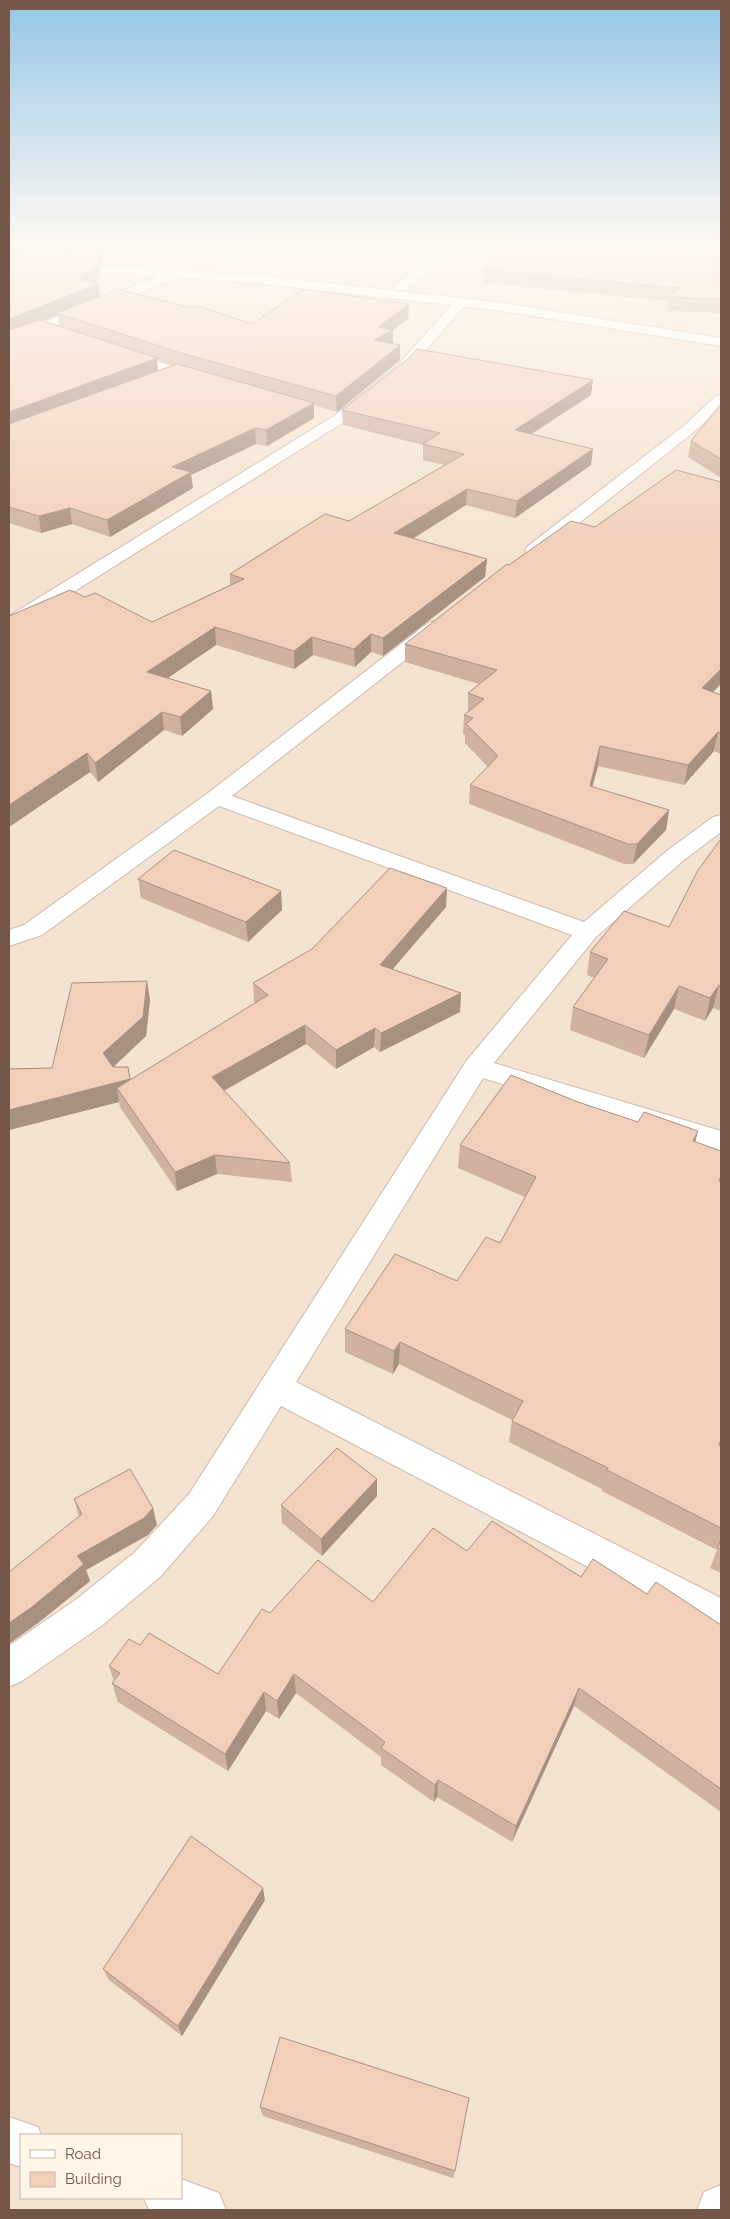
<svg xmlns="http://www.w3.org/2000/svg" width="730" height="2219" font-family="Raleway,sans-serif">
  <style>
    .residential { fill: #f4e3d1; fill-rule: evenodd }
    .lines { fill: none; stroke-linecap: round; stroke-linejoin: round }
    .street-casing { stroke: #cfbbac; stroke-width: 2 }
    .secondary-casing { stroke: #d2bba9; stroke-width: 2 }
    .street { fill: #fff; fill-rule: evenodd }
    .secondary { fill: #fff; fill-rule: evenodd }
    .wall { fill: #cfb2a0; fill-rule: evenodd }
    .shaded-wall { fill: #a99182 }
    .building { fill: #f1cfba; stroke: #a99182 }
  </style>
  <rect width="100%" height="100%" fill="#fcf2e2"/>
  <path class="residential" d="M9 244H721V2210H9ZM21 2135H181V2198H21Z"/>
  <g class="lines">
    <defs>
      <g id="street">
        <path d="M426 244H459L534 250 540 253 534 256 454 251 404 290H396L394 287 396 284 440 251 305 253 226 258 220 255 226 252 305 247Z"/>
        <path d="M174 270 180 274 178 277 47 331 9 344V336Z"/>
        <path d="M461 298 465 299 467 302 465 305 408 371 344 422 16 628 9 629V616L334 416 398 365 457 299Z"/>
        <path d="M122 351 205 376 207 379 200 383 117 358 115 355Z"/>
        <path d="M721 395V407L695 431 540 554H528L525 550 528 546 685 425 716 396Z"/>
        <path d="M435 621 442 623 444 627 442 631 232 796 584 922 668 850 713 817 721 815V832L684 860 596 937 494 1063 721 1131V1151L483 1078 296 1382 721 1598V1635L708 1630 281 1406 213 1516 161 1576 104 1624 22 1681 9 1687V1646L78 1598 135 1552 189 1494 467 1060 572 935 219 806 42 935 9 946V930L24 925 208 793 428 623Z"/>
        <path d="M9 2117 38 2127 41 2135H21V2167L9 2163Z"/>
        <path d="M181 2179 219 2193 226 2210H149L144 2198H181Z"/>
        <path d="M721 2185V2210H697L704 2192Z"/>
      </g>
      <path id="secondary" d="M9 260 255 275 495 302 721 338V346L495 310 255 283 9 266Z"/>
    </defs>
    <use href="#street" class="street-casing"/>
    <use href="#secondary" class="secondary-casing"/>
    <use href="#street" class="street"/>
    <use href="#secondary" class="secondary"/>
  </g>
  <g class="wall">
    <path d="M9 244H104L101 264H99L100 278 94 283 100 296 191 308 252 324 409 304 408 319 393 330V344L400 345V360L337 412 314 405V418L267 446 256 444 191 475 193 488 110 537 72 524 41 533 9 523ZM58 315 59 326 43 321ZM157 360 173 365 158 371Z"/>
    <path d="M304 244H358L315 245Z"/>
    <path d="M502 244H721V313L667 311 669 301 483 283 484 270Z"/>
    <path d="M591 395 532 434 591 465 515 518 466 505 413 539 487 559 485 577 383 656 371 652 355 667 313 655 294 669 216 645 167 678 211 691 213 709 182 736 164 730 98 782 90 772 9 827 85 597 152 622 230 585V574L349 521 444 465 423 460V445L343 425 342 410Z"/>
    <path d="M721 404V478L688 457 691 441Z"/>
    <path d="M405 644 713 692 721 695V754L714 751 684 785 598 766 592 787 669 810 666 830 633 864H624L469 804 470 785 488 767 465 743V735L463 734 464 715 468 712V693L479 684 405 662Z"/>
    <path d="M721 839V1011L713 1008 705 1021 674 1009 644 1058 570 1030 573 1007 594 978 587 975 590 952 669 927Z"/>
    <path d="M138 879 281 891 282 910 248 942 141 898Z"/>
    <path d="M446 907 392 969 461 993 460 1012 380 1052 374 1047 336 1069 306 1044 224 1091 290 1163 292 1182 217 1174 177 1191 120 1107 119 1102 9 1130V1069L52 1068 150 1000 146 1036 113 1067H128L130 1080 256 1003 254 1002 253 983Z"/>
    <path d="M578 1102 638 1122 698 1131 695 1142 721 1151V1573L710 1568 717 1550 602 1491V1489L509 1442 512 1420 399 1364 393 1374 345 1352V1329L457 1281 500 1243 525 1197 458 1168 460 1145Z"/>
    <path d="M377 1479V1496L322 1556 282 1523 281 1505Z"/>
    <path d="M74 1499 157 1525 148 1535 86 1570 90 1581 38 1623 79 1516Z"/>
    <path d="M467 1551 581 1577 647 1594 721 1625V1812L574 1706 512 1842 437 1797 434 1802 381 1765V1757L296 1693 279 1719 266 1711 228 1771 118 1702 112 1683 114 1681 109 1666 140 1645 218 1674 270 1613 373 1602Z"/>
    <path d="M265 1900 182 2036 109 1980 103 1969Z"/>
    <path d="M260 2107 455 2171 453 2178 263 2116Z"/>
  </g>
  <g class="shaded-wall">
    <path d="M101 244H104L101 264 100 250Z"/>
    <path d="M99 261 100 274V278L86 289 98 284 100 298 57 313 58 315 9 334V319L79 279Z"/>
    <path d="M409 304 408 319 393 330V345L374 340 378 327Z"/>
    <path d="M400 345V360L337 412 336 396Z"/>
    <path d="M157 358 158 373 9 428V412Z"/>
    <path d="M593 380 591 395 514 445 515 430Z"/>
    <path d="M314 403V418L267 446 266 430Z"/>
    <path d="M255 428 256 444 191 475 193 488 110 537 107 520 172 467Z"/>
    <path d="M593 449 591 465 515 518 517 501Z"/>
    <path d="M467 489 466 505 394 550V533Z"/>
    <path d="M70 508 72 524 41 533 39 516Z"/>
    <path d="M487 559 485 577 383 656V638Z"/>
    <path d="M215 627 216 645 149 691 147 672Z"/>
    <path d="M371 634V652L355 667 354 649Z"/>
    <path d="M312 637 313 655 294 669V651Z"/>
    <path d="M721 669V684L698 707 702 688Z"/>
    <path d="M211 691 213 709 182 736 180 717Z"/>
    <path d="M162 712 164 730 98 782 95 763Z"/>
    <path d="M718 732 714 751 684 785 688 765Z"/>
    <path d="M600 746 598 766 587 806 590 786Z"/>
    <path d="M87 753 90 772 9 827V805Z"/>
    <path d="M669 810 666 830 633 864 637 844Z"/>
    <path d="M447 888 446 907 380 984V965Z"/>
    <path d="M281 891 282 910 248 942 246 922Z"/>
    <path d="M147 981 150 1000 146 1036 107 1073 103 1053Z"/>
    <path d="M719 985 713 1008 705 1021 710 998Z"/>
    <path d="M679 986 674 1009 644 1058 649 1035Z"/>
    <path d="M461 993 460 1012 380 1052 381 1033Z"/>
    <path d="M305 1025 306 1044 214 1096 212 1077Z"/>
    <path d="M375 1028 374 1047 336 1069V1050Z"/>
    <path d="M128 1067 133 1098 117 1088 119 1102 9 1130V1110Z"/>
    <path d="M698 1131 692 1154 693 1141Z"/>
    <path d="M215 1155 217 1174 177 1191 175 1172Z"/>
    <path d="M400 1342 399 1364 393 1374 394 1351Z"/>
    <path d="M377 1479V1496L322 1556 321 1539Z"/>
    <path d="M153 1508 157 1525 148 1535 86 1570 90 1581 38 1623 9 1644V1623L77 1556Z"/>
    <path d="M294 1674 296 1693 279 1719 277 1701Z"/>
    <path d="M579 1688 574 1706 512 1842 516 1826Z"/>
    <path d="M264 1692 266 1711 228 1771 225 1754Z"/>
    <path d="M438 1780 437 1797 434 1802 435 1785Z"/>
    <path d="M263 1888 265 1900 182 2036 178 2026Z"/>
  </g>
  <g class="building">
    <path d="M9 244H101L100 250 9 246Z"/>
    <path d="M502 244H523L701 255 708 252V248L701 245 685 244H721V299L669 297 679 288 484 270Z"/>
    <path d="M9 255 99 261 98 264 79 279 98 284 9 319Z"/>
    <path d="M118 289 191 308 197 306 252 324 304 289 409 304 378 327 393 330 374 340 400 345 336 396 181 353 57 313Z"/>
    <path d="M40 320 157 358 9 412V330Z"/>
    <path d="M417 349 593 380 515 430 593 449 517 501 467 489 394 533 487 559 383 638 371 634 354 649 312 637 294 651 215 627 147 672 211 691 180 717 162 712 95 763 87 753 9 805V616L70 590 85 597 95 593 152 622 244 579 230 574 325 514 349 521 464 454 423 444 440 433 342 410 409 358Z"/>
    <path d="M177 364 314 403 266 430 255 428 172 467 191 472 107 520 70 508 39 516 9 507V424Z"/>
    <path d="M721 404V459L691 441Z"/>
    <path d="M676 470 721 482V669L702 688 721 695V733L718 732 688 765 600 746 590 786 669 810 637 844H628L470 785 498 756 466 724 473 718 464 715 484 699 468 693 497 670 405 644 507 564 509 565 571 521 595 527Z"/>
    <path d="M721 839V986L719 985 710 998 679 986 649 1035 573 1007 608 959 590 952 624 911 669 927 698 870Z"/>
    <path d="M174 850 281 891 246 922 138 879Z"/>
    <path d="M390 868 447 888 380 965 461 993 381 1033 375 1028 336 1050 305 1025 212 1077 290 1163 215 1155 175 1172 117 1088 268 995 253 983 312 949Z"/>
    <path d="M147 981 143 1017 103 1053 113 1067H128L130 1079 9 1110V1069L52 1068 72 983Z"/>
    <path d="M511 1075 578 1102 638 1122 644 1112 698 1131 693 1141 721 1151V1176L719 1181 721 1182V1439L719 1445 721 1446V1528L607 1470 608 1468 512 1421 523 1401 400 1342 394 1351 345 1329 395 1254 457 1281 486 1237 500 1243 536 1177 460 1145Z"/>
    <path d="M337 1448 377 1479 321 1539 281 1505Z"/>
    <path d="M130 1469 153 1508 144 1518 77 1556 84 1564 32 1607 9 1623V1572L82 1514 74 1499Z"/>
    <path d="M492 1521 581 1577 593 1559 647 1594 656 1582 721 1625V1789L579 1688 516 1826 438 1780 435 1785 381 1748 385 1742 294 1674 277 1701 264 1692 225 1754 112 1683 120 1673 109 1666 129 1639 140 1645 149 1633 218 1674 262 1609 270 1613 318 1560 373 1602 433 1528 467 1551Z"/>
    <path d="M721 1539V1549L718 1548Z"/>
    <path d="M191 1836 263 1888 178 2026 103 1969Z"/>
    <path d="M280 2037 469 2098 455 2171 260 2107Z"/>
  </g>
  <linearGradient id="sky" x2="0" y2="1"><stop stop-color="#94c6e7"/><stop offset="0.44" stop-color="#fef9f2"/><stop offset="1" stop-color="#fef9f2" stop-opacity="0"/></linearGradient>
  <rect width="730" height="555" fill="url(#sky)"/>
  <rect width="730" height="2219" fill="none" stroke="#745749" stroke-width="20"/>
  <rect x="20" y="2134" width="162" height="65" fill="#fff6e8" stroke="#c7b6a8"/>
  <rect x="30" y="2150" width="25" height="8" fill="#ffffff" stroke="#c7b6a8"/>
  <text x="65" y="2159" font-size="15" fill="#745749">Road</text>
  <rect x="30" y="2172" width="25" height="15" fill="#f1cfba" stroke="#c7b6a8"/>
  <text x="65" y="2184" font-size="15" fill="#745749">Building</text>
</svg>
